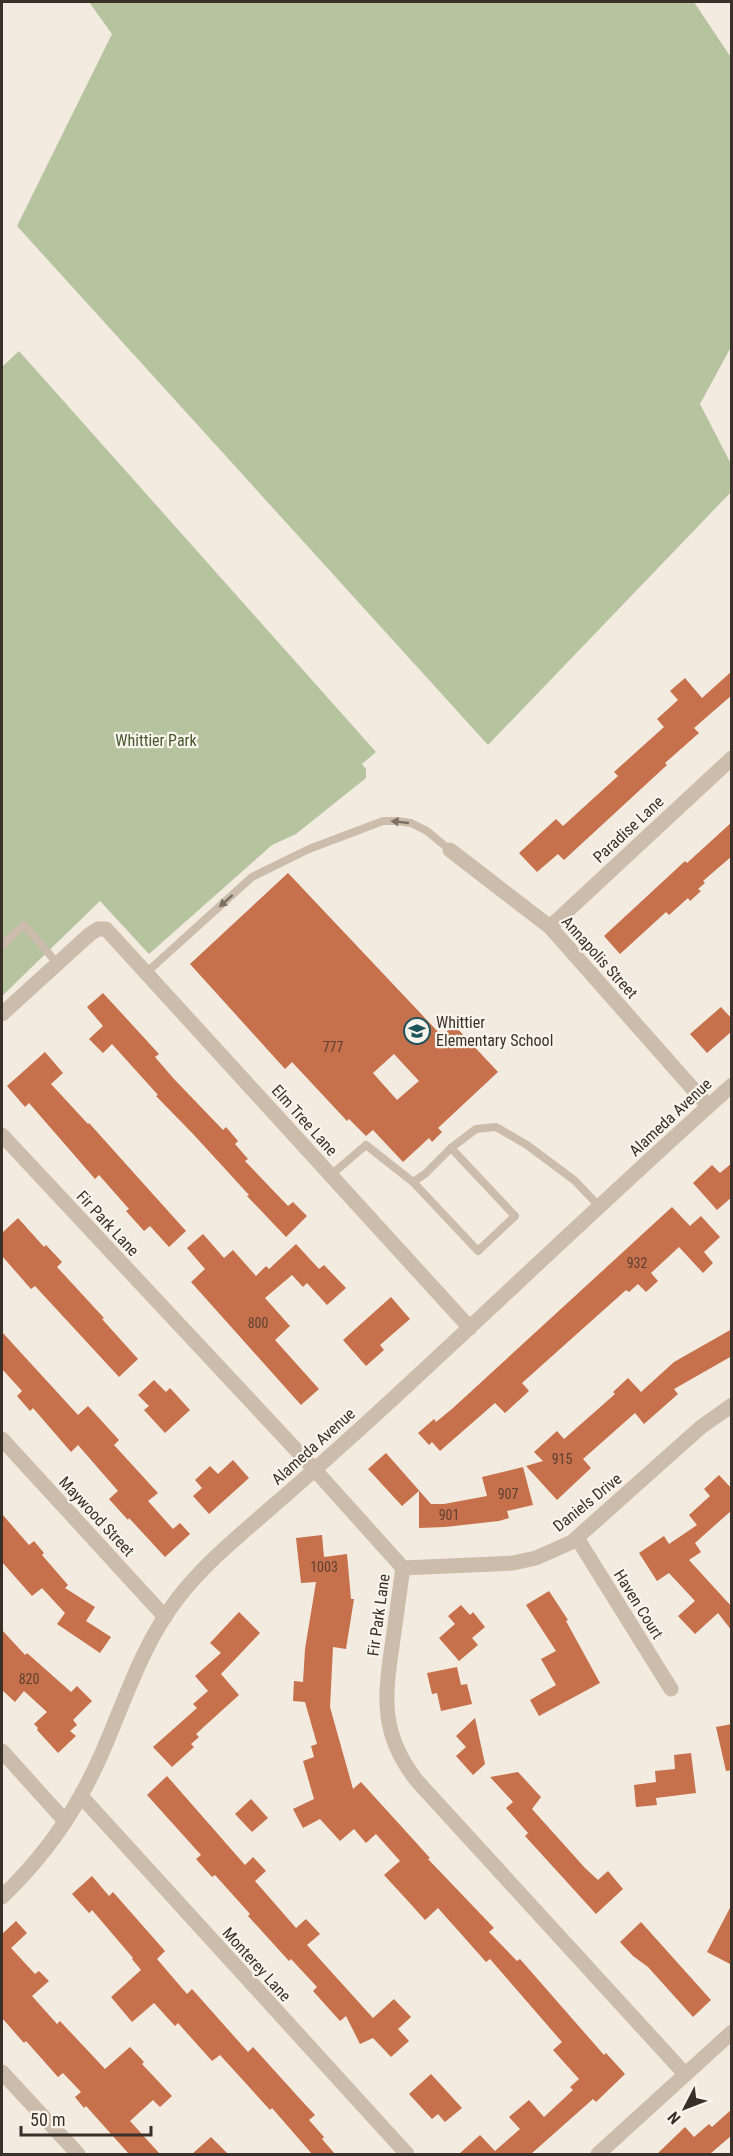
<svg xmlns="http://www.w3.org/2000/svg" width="733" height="2156" font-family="'Roboto Condensed',sans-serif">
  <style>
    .green { fill: #b5c39f }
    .building { fill: #c6714b; fill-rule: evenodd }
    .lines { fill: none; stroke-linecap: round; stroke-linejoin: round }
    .service { stroke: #ccbcab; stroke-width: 8 }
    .minor { stroke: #ccbcab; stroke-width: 15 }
    .tertiary { stroke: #ccbcab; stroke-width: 15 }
    .oneway { fill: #7c6f64 }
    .labels { text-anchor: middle; stroke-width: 4.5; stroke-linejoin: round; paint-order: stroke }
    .number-label { font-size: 14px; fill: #5d4032 }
    .park-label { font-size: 16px; fill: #46582e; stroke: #faf5ec }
    .street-label { font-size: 16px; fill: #3a302a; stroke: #faf5ec }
    .poi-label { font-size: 16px; fill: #3a302a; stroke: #faf5ec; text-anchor: start }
  </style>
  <rect width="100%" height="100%" fill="#f3ebe0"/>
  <g class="green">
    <path d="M89 2H694L732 59 731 347 700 404 731 464V492L488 745 17 226 112 34Z"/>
    <path d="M19 351 376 752 362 764 366 769V778L296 834 272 845 149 954 100 901 2 996V367Z"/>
  </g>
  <g class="building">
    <path d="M732 671V695L694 728 699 733 665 763 667 765 564 860 558 854 537 872 519 853 556 819 563 826 618 776 614 772 664 727 657 719 678 700 670 691 685 678 702 698Z"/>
    <path d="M732 822V856L703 881 705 883 698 889 701 891 690 901 688 898 669 915 666 912 620 954 604 936 685 861 687 863Z"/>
    <path d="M288 873 442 1036 454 1025 498 1072 438 1128 442 1132 432 1142 429 1138 403 1162 373 1130 366 1136 349 1119 347 1121 292 1062 285 1069 190 964ZM394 1054 419 1081 397 1100 373 1073Z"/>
    <path d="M103 993 159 1054 155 1057 174 1079 223 1130 226 1127 238 1141 235 1144 248 1159 245 1161 288 1206 293 1202 307 1216 286 1237 247 1196 249 1195 194 1135 156 1096 158 1095 112 1044 103 1053 89 1039 103 1026 87 1007Z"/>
    <path d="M721 1007 732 1019V1031L707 1053 690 1034Z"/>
    <path d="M45 1052 63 1073 51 1084 88 1124 89 1123 186 1231 169 1247 150 1226 144 1231 126 1211 129 1209 99 1175 95 1179 29 1103 25 1107 7 1086Z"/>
    <path d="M732 1163V1197L717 1210 693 1183 712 1165 720 1173Z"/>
    <path d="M672 1207 690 1226 701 1216 720 1237 704 1252 713 1263 703 1273 679 1247 651 1273 658 1281 646 1292 638 1284 629 1292 626 1290 522 1383 529 1391 505 1413 495 1403 440 1451 432 1442 429 1445 418 1433 434 1419 436 1422 453 1408Z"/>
    <path d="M18 1218 44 1247 46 1245 62 1262 57 1267 104 1318 102 1319 138 1359 119 1377 35 1286 31 1289 2 1256V1233Z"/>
    <path d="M203 1234 224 1258 233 1250 256 1276 266 1266 269 1269 296 1244 319 1269 324 1265 346 1288 327 1305 307 1283 303 1287 292 1275 265 1298 290 1326 275 1340 319 1389 301 1405 191 1282 205 1269 187 1248Z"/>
    <path d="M391 1297 410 1319 380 1345 384 1350 366 1366 343 1340Z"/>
    <path d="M732 1329V1356L674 1389 678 1394 644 1424 635 1413 583 1459 591 1468 557 1500 526 1466 543 1461 534 1452 557 1431 564 1439 615 1394 613 1392 628 1378 641 1392 674 1362Z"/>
    <path d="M2 1332 78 1415 88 1406 119 1440 114 1445 158 1493 148 1501 173 1529 180 1523 190 1534 165 1557 129 1518 128 1520 109 1499 118 1491 78 1445 71 1452 33 1408 30 1411 17 1396 22 1391 2 1369Z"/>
    <path d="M154 1380 166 1392 170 1388 190 1410 165 1433 144 1410 149 1406 138 1395Z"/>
    <path d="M386 1453 431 1504H444L487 1496 482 1477 523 1467 533 1505 507 1511 509 1518 499 1521 445 1527 419 1528V1491L402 1506 368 1469Z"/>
    <path d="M233 1460 249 1478 209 1514 193 1496 202 1488 195 1480 210 1466 218 1474Z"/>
    <path d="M719 1475 732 1489V1510L695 1543 701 1552 689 1560 732 1607V1631L718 1613 695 1634 678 1616 695 1601 669 1573 657 1581 639 1553 664 1536 669 1544 697 1525 689 1515 710 1496 704 1489Z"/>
    <path d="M2 1514 29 1545 34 1541 44 1553 42 1555 68 1585 65 1588 95 1607 86 1621 111 1637 100 1653 57 1624 65 1613 42 1588 32 1596 2 1562Z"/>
    <path d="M322 1535 324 1557 347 1554 351 1599H354L346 1649 333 1647 330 1707 353 1789 361 1782 430 1858 428 1859 494 1928 489 1932 517 1961 520 1959 604 2055 606 2053 625 2074 596 2102 593 2099 531 2154H459L480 2135 495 2151 520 2129 509 2117 529 2100 544 2117 573 2090 570 2087 579 2079 553 2050 562 2042 490 1959 486 1962 438 1908 425 1920 407 1900 384 1875 400 1861 376 1834 366 1843 354 1829 340 1841 320 1819 303 1828 293 1809 314 1799 303 1761 314 1757 311 1746 317 1744 305 1702 293 1701 294 1681 303 1682 305 1649 316 1582 301 1583 296 1538Z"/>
    <path d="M549 1591 568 1620 566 1621 600 1683 539 1716 530 1700 556 1685 541 1659 556 1651 526 1605Z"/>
    <path d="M461 1605 470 1615 473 1612 485 1627 472 1638 478 1645 459 1661 439 1638 455 1624 448 1616Z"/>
    <path d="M239 1612 260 1633 221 1674 239 1695 196 1734 199 1737 191 1744 194 1747 172 1767 153 1747 197 1708 193 1704 208 1691 195 1676 221 1653 210 1643Z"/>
    <path d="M2 1630 25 1655 27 1653 71 1692 77 1686 92 1701 73 1720 77 1725 70 1731 76 1736 58 1753 37 1730 38 1728 34 1724 47 1712 24 1691 15 1702 2 1690Z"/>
    <path d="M457 1667 461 1685 467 1684 472 1704 441 1711 437 1693 432 1694 427 1673Z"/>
    <path d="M475 1718 485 1764 473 1775 456 1756 466 1747 456 1736Z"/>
    <path d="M732 1724V1770L726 1771 716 1727Z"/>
    <path d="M691 1753 696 1793 656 1798 657 1805 636 1807 634 1785 656 1782 655 1771 675 1769 674 1755Z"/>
    <path d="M518 1772 541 1797 532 1809 585 1868 598 1880 608 1871 623 1889 596 1914 525 1836 528 1833 506 1808 513 1802 490 1777Z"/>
    <path d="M167 1776 245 1865 253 1857 266 1871 255 1881 296 1928 306 1919 320 1934 307 1945 373 2018 394 1999 411 2017 398 2029 409 2041 391 2057 373 2038 360 2044 346 2016 340 2021 313 1991 317 1987 291 1959 289 1961 248 1916 250 1914 215 1875 212 1877 196 1859 201 1855 147 1795Z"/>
    <path d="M251 1799 268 1818 252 1832 235 1814Z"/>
    <path d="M92 1876 109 1896 113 1892 165 1951 157 1959 187 1994 192 1989 248 2052 253 2047 301 2100 315 2115 309 2120 324 2137 322 2139 335 2154H312L272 2108 270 2110 220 2055 212 2061 178 2023 175 2026 154 2003 132 2022 111 1997 141 1970 132 1959 133 1958 92 1910 89 1913 72 1894Z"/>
    <path d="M732 1904V1965L707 1952Z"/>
    <path d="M16 1921 27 1933 11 1948 35 1974 39 1971 49 1981 32 1996 57 2024 60 2021 105 2069 130 2047 144 2062 142 2064 172 2096 160 2107 153 2100 130 2121 160 2154H129L86 2106 84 2108 75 2097 81 2092 63 2073 58 2077 26 2041 24 2043 2 2018V1934Z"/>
    <path d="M641 1922 711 2000 693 2017 648 1967 633 1956 620 1942Z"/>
    <path d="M431 2074 462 2108 445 2122 438 2114 432 2119 409 2094Z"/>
    <path d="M732 2109V2135L710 2154H657L685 2127 694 2137 709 2124 712 2127Z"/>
    <path d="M211 2137 228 2154H192Z"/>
  </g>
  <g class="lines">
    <g class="service">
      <path d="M2 945 24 925 57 963"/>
      <path d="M147 972 252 877 309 849 383 821H396L411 823 427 831 450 850"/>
      <path d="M331 1175 366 1145 413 1182 425 1174 451 1148 476 1129 496 1127 527 1145 574 1180 600 1207"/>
      <path d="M413 1182 478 1251 515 1216 451 1148"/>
    </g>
    <g class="minor">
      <path d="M450 850 550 927 708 1106"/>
      <path d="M550 927 732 758"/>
      <path d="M2 1014 90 934 98 929H106L470 1328"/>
      <path d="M2 1135 315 1470 403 1568C399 1594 396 1620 392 1646 384 1700 381 1735 417 1781L685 2074"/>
      <path d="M2 1439 165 1617"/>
      <path d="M577 1538 671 1689"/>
      <path d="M403 1568 513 1563 536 1558 572 1542 701 1427 732 1405"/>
      <path d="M2 1751 65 1821"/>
      <path d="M81 1796 407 2154"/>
      <path d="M2 2072 78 2154"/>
      <path d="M598 2154 732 2032"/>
    </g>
    <path class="tertiary" d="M2 1897C33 1867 59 1835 80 1797 117 1733 132 1657 178 1598 205 1563 240 1535 273 1506 307 1477 340 1447 373 1417 493 1307 610 1194 732 1085"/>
  </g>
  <defs><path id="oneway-solid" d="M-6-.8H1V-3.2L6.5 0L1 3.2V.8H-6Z" transform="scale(1.5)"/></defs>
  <g class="oneway">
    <use href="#oneway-solid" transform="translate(400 822) rotate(-174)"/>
    <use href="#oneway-solid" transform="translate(226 901) rotate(138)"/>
  </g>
  <defs>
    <symbol id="school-ring" viewBox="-11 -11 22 22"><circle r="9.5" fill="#faf5ec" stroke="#1f545c" stroke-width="1.5"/><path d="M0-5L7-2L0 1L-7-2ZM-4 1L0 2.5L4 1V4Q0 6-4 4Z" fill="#1f545c"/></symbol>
  </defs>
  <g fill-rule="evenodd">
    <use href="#school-ring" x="402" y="1016" width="30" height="30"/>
  </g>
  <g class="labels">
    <g class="number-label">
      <text x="333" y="1052">777</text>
      <text x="637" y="1268">932</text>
      <text x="258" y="1328">800</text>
      <text x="562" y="1464">915</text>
      <text x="508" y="1499">907</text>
      <text x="449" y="1520">901</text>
      <text x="324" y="1572">1003</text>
      <text x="29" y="1684">820</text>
    </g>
    <g class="park-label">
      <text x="156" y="746">Whittier Park</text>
    </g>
    <g class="street-label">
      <text transform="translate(628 829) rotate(-43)" y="6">Paradise Lane</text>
      <text transform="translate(600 957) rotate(48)" y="6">Annapolis Street</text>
      <text transform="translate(670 1117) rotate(-43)" y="6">Alameda Avenue</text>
      <text transform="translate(305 1120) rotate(48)" y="6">Elm Tree Lane</text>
      <text transform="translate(108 1223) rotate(47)" y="6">Fir Park Lane</text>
      <text transform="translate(313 1446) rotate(-42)" y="6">Alameda Avenue</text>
      <text transform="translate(587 1502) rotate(-39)" y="6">Daniels Drive</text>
      <text transform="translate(97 1516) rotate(47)" y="6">Maywood Street</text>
      <text transform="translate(639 1604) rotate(58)" y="6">Haven Court</text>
      <text transform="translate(378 1615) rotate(-82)" y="6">Fir Park Lane</text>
      <text transform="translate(257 1964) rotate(48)" y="6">Monterey Lane</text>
    </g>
    <g class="poi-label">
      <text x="436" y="1028">Whittier<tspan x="436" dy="18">Elementary School</tspan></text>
    </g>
  </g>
  <rect width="733" height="2156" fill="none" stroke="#3a302a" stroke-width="6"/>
  <g transform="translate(685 2108) rotate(228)" stroke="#faf5ec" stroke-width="4.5" paint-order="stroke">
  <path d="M0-4.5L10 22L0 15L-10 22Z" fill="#3a302a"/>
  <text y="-9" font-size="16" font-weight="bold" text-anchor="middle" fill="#3a302a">N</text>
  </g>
  <path d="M21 2126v9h130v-9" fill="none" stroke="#3a302a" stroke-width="3"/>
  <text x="30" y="2126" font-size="18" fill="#3a302a" stroke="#faf5ec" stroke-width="4.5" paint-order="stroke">50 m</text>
</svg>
